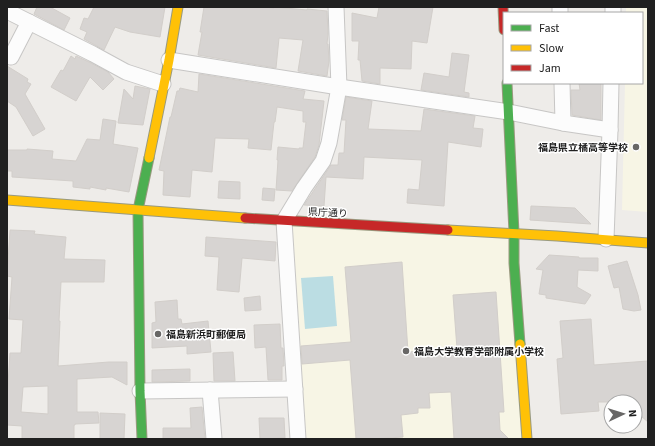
<svg xmlns="http://www.w3.org/2000/svg" width="655" height="446" font-family="'Source Sans 3','Noto Sans JP',sans-serif">
  <style>
    .education { fill: #f7f5e5 }
    .water { fill: #bbdde3 }
    .building { fill: #d7d4d2; stroke: #d2ceca; fill-rule: evenodd }
    .lines { fill: none; stroke-linecap: round; stroke-linejoin: round }
    .street-casing { stroke: #c7c6c5; stroke-width: 17 }
    .fast-casing { stroke: #999a7f; stroke-width: 11 }
    .slow-casing { stroke: #999a7f; stroke-width: 11 }
    .jam-casing { stroke: #999a7f; stroke-width: 11 }
    .street { stroke: #fcfcfc; stroke-width: 15 }
    .fast { stroke: #4caf50; stroke-width: 9 }
    .slow { stroke: #ffc107; stroke-width: 9 }
    .jam { stroke: #c62828; stroke-width: 9 }
    .poi-dot { fill: #686766; stroke: #fff; stroke-width: 1.5 }
    .labels { text-anchor: middle; stroke-width: 3; stroke-linejoin: round; paint-order: stroke }
    .poi-label { font-size: 10px; font-weight: bold; fill: #202020; stroke: #fff; text-anchor: start }
    .street-label { font-size: 10px; fill: #202020; stroke: #fff }
  </style>
  <rect width="100%" height="100%" fill="#eeece9"/>
  <g class="education">
    <path d="M626 7H648V212L622 210 625 83H642V13H626Z"/>
    <path d="M284 221 514 233 527 439H297Z"/>
  </g>
  <path class="water" d="M333 276 337 326 305 329 301 278Z"/>
  <g class="building">
    <path d="M37 7H50L70 18 64 30 34 14Z"/>
    <path d="M94 7H165L160 37 130 32 115 27 104 50 84 39 87 32 80 29 84 18 88 19Z"/>
    <path d="M204 7H264L274 8V7L307 10V9L327 11 328 34 327 44H328L329 61 327 76 298 71 303 40 279 38 276 68 198 55 202 32H200Z"/>
    <path d="M379 7H433L427 43 412 41 411 69 380 68V84L362 81 360 60H358L359 41H352V13L377 18Z"/>
    <path d="M452 53 469 55 464 92 469 93V97L421 90 424 73 449 77Z"/>
    <path d="M71 56 75 59 76 56 89 62 108 72 114 79 103 90 90 77 76 101 51 87 61 70 63 71Z"/>
    <path d="M7 66 28 79 27 82 31 84 25 94 45 129 33 136 16 107 7 101Z"/>
    <path d="M199 74 305 91 303 99 324 101 319 145 315 157 292 191 276 190 278 160H277L278 147 299 149V148H303L306 122H303V111L277 107 275 122H274L271 150 248 148 249 139 215 138 212 172 192 170 190 197 163 195 164 171 159 170 170 117H171L177 91H179L180 88 198 92Z"/>
    <path d="M579 83H601V120L572 115 571 90H580Z"/>
    <path d="M135 86 150 89 143 125 118 123 124 89 133 99Z"/>
    <path d="M346 97 372 101 368 129 421 131 424 109 475 116 473 128 483 129 481 147 448 142 444 206 407 203 408 189 419 190 422 160 364 157 363 179 326 177 324 206 304 205 331 165H338L339 153H344L346 120H342Z"/>
    <path d="M103 119 116 121 113 144 138 148 129 192 106 188V190L90 187V189L73 187V181L12 177V171H7V150H27V149L53 151 52 159 76 161 87 139 100 140Z"/>
    <path d="M219 181 240 182V199L218 198Z"/>
    <path d="M263 188 275 189 274 201 262 200Z"/>
    <path d="M531 206 575 208 591 224 530 220Z"/>
    <path d="M10 230 35 231 34 234 66 237 64 259 105 260 104 282H61L59 321H60L58 366 109 362H127V385L112 377 77 379V412H98L99 423 75 424V425H74V439H22V426L7 425V399L10 353H21L23 320 9 319 12 277 7 276ZM48 386V414L21 412 23 387Z"/>
    <path d="M206 237 276 242 275 261 242 258 239 292 217 290 219 257 205 256Z"/>
    <path d="M549 255 579 257V258H598V271L578 270 577 287 591 295 585 304 546 298V295L539 294 543 270 536 269Z"/>
    <path d="M627 261 638 295 641 310 634 311 623 309 619 287 614 288 608 266Z"/>
    <path d="M402 262 408 352 457 349 453 295 496 292 504 412H499L500 430 509 439H454L451 392 429 393 430 408H418V413L401 415 403 437 374 439H356L350 360 302 364 301 346 351 342 345 267Z"/>
    <path d="M260 296 261 310 245 311 244 298Z"/>
    <path d="M177 300 178 319H181L182 324 208 321 211 352 187 354V346L152 348V323L156 322 155 302Z"/>
    <path d="M591 319 594 365 648 361V422L635 411V402H598L599 411 561 414 557 359 563 358 560 321Z"/>
    <path d="M280 324 281 348H283L284 366H282V380H268L266 347 255 348 254 325Z"/>
    <path d="M233 352 235 381H214L213 353Z"/>
    <path d="M190 369V381L152 382V370Z"/>
    <path d="M202 407 205 439H163V428H191L190 408Z"/>
    <path d="M100 413 125 414 124 439H100Z"/>
    <path d="M259 418H284L285 438 260 439Z"/>
  </g>
  <g class="lines">
    <defs>
      <g id="street">
        <path d="M560 7V13"/>
        <path d="M7 11 93 54 126 72 163 84"/>
        <path d="M613 13V7"/>
        <path d="M11 57 29 22"/>
        <path d="M169 60 339 87 509 112 563 123 610 130"/>
        <path d="M562 83 563 123"/>
        <path d="M606 239 610 130 611 83"/>
        <path d="M210 390 214 439"/>
        <path d="M140 391 295 389"/>
        <path d="M298 439 284 221 304 188 323 161 329 143 339 87 336 7"/>
      </g>
      <g id="fast">
        <path d="M507 83 514 233V263L520 344"/>
        <path d="M142 439 140 391 138 210 149 158"/>
      </g>
      <g id="slow">
        <path d="M149 158 169 60 178 7"/>
        <path d="M7 200 245 218"/>
        <path d="M448 230 557 236 648 243"/>
        <path d="M520 344 527 439"/>
      </g>
      <g id="jam">
        <path d="M503 7 504 30"/>
        <path d="M245 218 448 230"/>
      </g>
    </defs>
    <use href="#street" class="street-casing"/>
    <use href="#fast" class="fast-casing"/>
    <use href="#slow" class="slow-casing"/>
    <use href="#jam" class="jam-casing"/>
    <use href="#street" class="street"/>
    <use href="#fast" class="fast"/>
    <use href="#slow" class="slow"/>
    <use href="#jam" class="jam"/>
  </g>
  <g class="poi-dot">
    <circle cx="636" cy="147" r="4"/>
    <circle cx="158" cy="334" r="4"/>
    <circle cx="406" cy="351" r="4"/>
  </g>
  <g class="labels">
    <g class="poi-label">
      <text x="628" y="151" text-anchor="end">福島県立橘高等学校</text>
      <text x="166" y="338">福島新浜町郵便局</text>
      <text x="414" y="355">福島大学教育学部附属小学校</text>
    </g>
    <g class="street-label">
      <text transform="translate(328 212) rotate(3)" y="4">県庁通り</text>
    </g>
  </g>
  <rect width="655" height="446" fill="none" stroke="#202020" stroke-width="16"/>
  <rect x="503" y="12" width="140" height="72" fill="#ffffff" stroke="#a6a6a6"/>
  <rect x="511" y="25" width="20" height="6" fill="#4caf50" stroke="#a6a6a6"/>
  <text x="539" y="32" font-size="12" fill="#202020">Fast</text>
  <rect x="511" y="45" width="20" height="6" fill="#ffc107" stroke="#a6a6a6"/>
  <text x="539" y="52" font-size="12" fill="#202020">Slow</text>
  <rect x="511" y="65" width="20" height="6" fill="#c62828" stroke="#a6a6a6"/>
  <text x="539" y="72" font-size="12" fill="#202020">Jam</text>
  <g transform="translate(623 414) rotate(86)"><circle r="19" fill="#ffffff" stroke="#a6a6a6"/>
  <path d="M0-3L7 15L0 10L-7 15Z" fill="#686766"/>
  <text y="-6" font-size="11" font-weight="bold" text-anchor="middle" fill="#202020">N</text>
  </g>
</svg>
